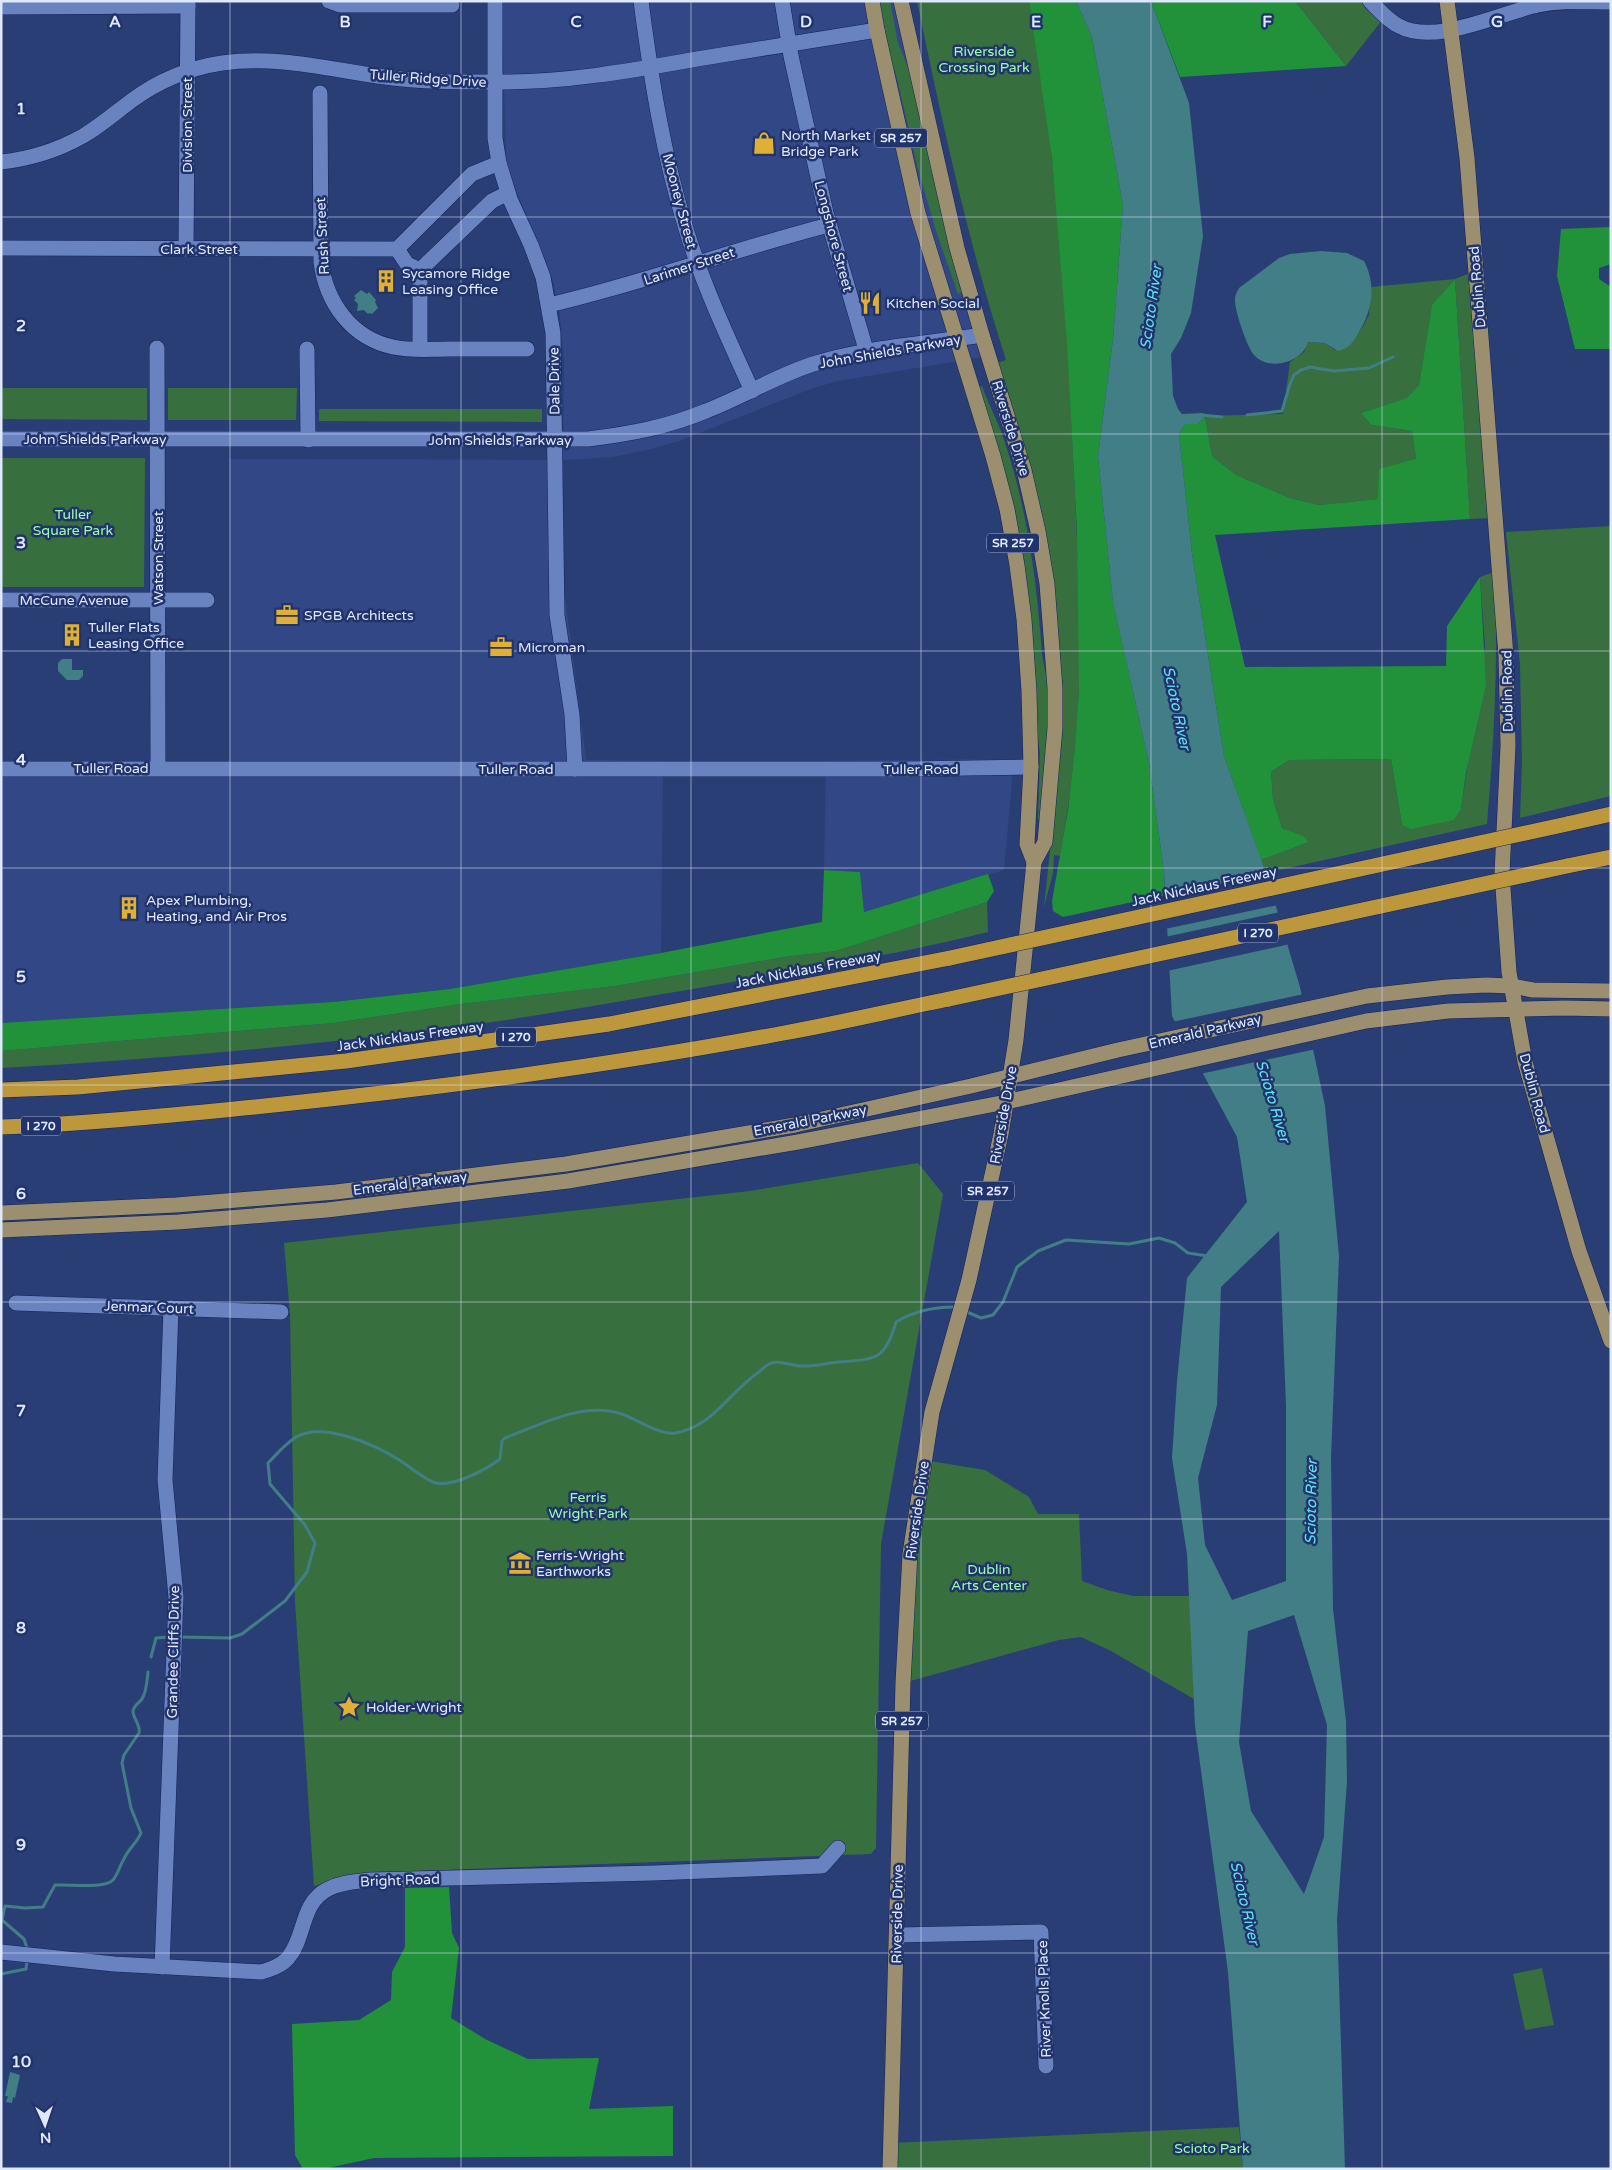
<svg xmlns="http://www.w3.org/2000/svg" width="1612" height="2170" font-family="'Varela Round',sans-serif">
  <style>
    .built { fill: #324886 }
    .green { fill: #376f3e }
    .forest { fill: #21923a }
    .water { fill: #417e86; fill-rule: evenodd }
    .pier { fill: #2a3e76 }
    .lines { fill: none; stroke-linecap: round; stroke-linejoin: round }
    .stream { stroke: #417e86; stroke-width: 3 }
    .minor-casing { stroke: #122358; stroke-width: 16 }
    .major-casing { stroke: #122358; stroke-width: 16 }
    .highway-casing { stroke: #122358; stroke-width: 16 }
    .minor { stroke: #6982c0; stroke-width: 15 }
    .major { stroke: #9b8f70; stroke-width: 15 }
    .highway { stroke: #bc973b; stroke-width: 15 }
    .highway-bridge-casing { stroke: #122358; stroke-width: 16; stroke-linecap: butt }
    .highway-bridge { stroke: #bc973b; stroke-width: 15 }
    .grid { fill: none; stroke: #dfe8fd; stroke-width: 1; stroke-opacity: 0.55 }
    .labels { text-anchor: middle; stroke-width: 5; stroke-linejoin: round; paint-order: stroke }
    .shield { fill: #20336a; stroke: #a6b2d1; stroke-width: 1 }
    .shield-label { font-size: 12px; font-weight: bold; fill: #dfe8fd }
    .park-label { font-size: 14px; fill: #9bfea5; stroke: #20336a }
    .street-label { font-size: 14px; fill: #dfe8fd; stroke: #20336a }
    .poi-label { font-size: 14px; fill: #dfe8fd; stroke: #20336a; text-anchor: start }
    .water-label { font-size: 15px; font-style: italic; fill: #61e2f2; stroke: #20336a }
    .grid-label { font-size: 16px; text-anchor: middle; font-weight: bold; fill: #dfe8fd; stroke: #20336a; stroke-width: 5; stroke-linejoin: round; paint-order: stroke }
  </style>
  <rect width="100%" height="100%" fill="#2a3e76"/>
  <g class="built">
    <path d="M502 1H907L963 246 994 355 838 381 813 388 679 441 651 449 613 457 563 460V581L586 760 663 761 661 953 450 989 333 1002 1 1023V766H229V459L563 460 564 362 560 315 553 281 540 246 511 179 506 161Z"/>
    <path d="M1009 759 1012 781 1004 870 864 912 860 872 824 870 826 761Z"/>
  </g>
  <g class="green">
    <path d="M876 1H890L898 43 910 72 942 212 963 292 958 294 937 234 918 169 896 74 885 49Z"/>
    <path d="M917 1H1029C1037 54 1047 106 1052 159 1063 258 1069 357 1073 456 1077 533 1081 611 1079 689 1077 745 1070 801 1060 856L1054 855 1053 873 1044 907 1061 749 1063 719 1060 656 1056 603 1028 459 998 363 1006 360C968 242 942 122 917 1Z"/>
    <path d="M1295 1H1382L1390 10 1346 66Z"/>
    <path d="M1468 274 1489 518 1470 519 1455 279 1432 306 1419 385 1408 398 1361 413 1371 425 1412 431 1416 459 1378 499 1319 505 1290 498 1236 475 1212 456 1205 416 1283 414 1290 362 1304 352 1308 342 1325 343 1335 350 1352 343 1362 328 1369 315 1371 287 1455 279Z"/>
    <path d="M982 386C989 406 1000 425 1006 446 1028 513 1037 584 1042 654 1044 670 1050 685 1050 702 1050 741 1044 781 1041 819H1038L1040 753 1036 729 1034 677 977 388Z"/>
    <path d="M1 388H147V420L1 419Z"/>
    <path d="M168 388H297L296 420H168Z"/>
    <path d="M319 409H542V422L319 421Z"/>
    <path d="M1 458H145L144 587H1Z"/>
    <path d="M1611 526V796L1520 818 1522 764 1520 664 1506 532Z"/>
    <path d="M1494 572C1499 656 1494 740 1487 824L1266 873 1261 860 1309 842 1302 836 1282 828 1273 799 1271 772 1289 760 1391 759 1402 825 1461 809 1485 646 1480 577Z"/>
    <path d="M987 902 988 932C891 956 792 972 693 989 614 1002 535 1017 455 1027 305 1046 153 1060 1 1068V1051L334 1023 461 1004 615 986 791 956 836 951Z"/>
    <path d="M918 1163 943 1194 881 1544 876 1848 871 1854 361 1873 314 1886 295 1602 290 1314 284 1243 750 1191Z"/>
    <path d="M924 1460 985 1470 1029 1497 1038 1514H1079L1082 1581 1107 1590 1133 1596H1190L1194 1699 1111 1651 1081 1637 1059 1640 903 1683Z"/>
    <path d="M1542 1968 1554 2025 1525 2030 1513 1974Z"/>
    <path d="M1239 2127 1243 2169H890L891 2143Z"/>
  </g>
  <g class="forest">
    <path d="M1029 1H1076L1092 37 1123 205 1113 339 1098 456 1113 601 1149 763 1164 872 1165 895 1063 917 1053 911 1052 901 1068 810 1075 748 1079 689 1077 532 1067 343 1052 158Z"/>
    <path d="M1151 1H1295L1346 66 1180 77Z"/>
    <path d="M1611 227V264L1599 268V279L1611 287V349H1575L1557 276 1561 229Z"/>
    <path d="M1455 279 1470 519 1215 535 1245 667 1446 666 1447 626 1480 577 1486 685 1466 772 1461 809 1454 820 1411 829 1402 825 1391 759 1289 760 1271 772 1273 799 1282 828 1303 836 1309 842 1261 860 1224 756 1192 553 1179 434 1185 424H1198L1205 416 1212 456 1236 475 1290 498 1319 505 1378 499 1379 469 1416 459 1412 431 1371 425 1361 413 1407 398 1419 385 1432 305Z"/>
    <path d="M824 870 860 872 864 912 988 874 994 891 987 902 836 951 791 956 615 986 461 1004 334 1023 1 1051V1023L333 1002 450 989 661 953 822 922Z"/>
    <path d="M449 1887 452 1933 459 1948 451 2018 485 2039 528 2059 599 2058 589 2109 673 2106V2156L374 2158 323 2169H303L295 2155 292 2024 359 2020 391 2000 392 1972 405 1947V1888Z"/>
  </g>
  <g class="water">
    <path d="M1076 1H1151L1189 103 1203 236 1191 313 1181 338 1171 354 1173 396 1178 409 1182 414 1203 413 1205 416 1198 424H1185L1179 434 1192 553 1224 756 1266 873 1300 987 1325 1106 1339 1256 1331 1458 1333 1609 1346 1721 1347 1781 1337 1920 1345 2169H1243L1228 1972 1195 1726 1187 1554 1172 1458 1177 1381 1187 1278 1247 1202 1237 1137 1172 1016 1164 872 1149 763 1113 602 1098 456 1113 339 1123 205 1092 37ZM1279 1231 1286 1406V1581L1232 1600 1205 1545 1198 1478 1217 1405 1221 1287ZM1294 1615 1327 1725 1324 1837 1304 1894 1251 1811 1239 1742 1248 1631Z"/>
    <path d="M1321 251 1347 253 1364 261C1377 286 1372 311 1358 334 1353 343 1348 349 1338 351L1325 343 1308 342C1303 362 1269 372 1254 355 1247 347 1234 309 1235 299 1235 295 1237 292 1239 288L1279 258 1290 254Z"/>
    <path d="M361 290 367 294 369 292 376 300 375 302 378 308 372 314 370 313 368 314 364 310 357 311 358 304 354 300 356 298 354 296Z"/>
    <path d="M62 659H72V670H83V676L79 680H67L58 671V663Z"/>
    <path d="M10 2072 20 2075 15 2098 13 2097 12 2103 6 2102 8 2096H5Z"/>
  </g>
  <g class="pier">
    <path d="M1268 873 1278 905 1165 929 1163 896Z"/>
    <path d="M1280 912 1290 944 1167 971 1165 937Z"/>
    <path d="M1304 994 1316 1049 1200 1074 1172 1022Z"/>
  </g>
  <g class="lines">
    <g class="stream">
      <path d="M1201 415 1222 417"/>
      <path d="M1247 415 1282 411 1290 384 1294 375 1301 370 1310 367 1334 371 1369 368 1393 357"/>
      <path d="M967 1312 981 1318 993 1315 1003 1302 1017 1267 1038 1251 1066 1240 1129 1244 1159 1238 1175 1243 1188 1253 1208 1256"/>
      <path d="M179 1637 230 1638 242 1634 285 1601 307 1572 315 1543 305 1525 270 1484 268 1463C277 1454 285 1444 296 1437 323 1421 376 1445 401 1461 410 1467 427 1481 436 1483 454 1487 487 1469 500 1459L502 1441 505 1438C540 1425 583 1401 622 1414 636 1419 659 1435 675 1433 713 1427 729 1392 759 1372 762 1369 767 1365 771 1363 781 1360 792 1366 801 1366 814 1367 826 1363 839 1362 875 1359 885 1361 896 1322 914 1311 933 1307 954 1307"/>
      <path d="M151 1657 156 1638 170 1637"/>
      <path d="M28 1951 24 1939 2 1920 5 1906 25 1908 43 1907 55 1885C69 1884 105 1889 113 1880 118 1874 120 1865 124 1859 128 1849 137 1843 141 1833L131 1808 122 1763 124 1755 139 1733C141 1725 133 1719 133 1711 134 1705 139 1703 142 1699 147 1691 147 1680 148 1672"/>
      <path d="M1 1974 26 1969 27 1959"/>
    </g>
    <defs>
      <g id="minor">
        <path d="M329 1 340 5H452"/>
        <path d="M495 1V138L499 163 510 199 531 245 543 277 553 333 557 615 572 715 575 769"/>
        <path d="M641 1C651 78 663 154 686 229 703 285 728 338 752 391"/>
        <path d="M782 1 791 56 826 213 867 353"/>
        <path d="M1370 1C1379 10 1388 21 1399 26 1435 46 1500 13 1538 5 1561 0 1586 2 1611 2"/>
        <path d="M1 7 188 6"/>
        <path d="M320 93 321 262C326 302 351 338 393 347 411 351 431 349 450 349 476 349 501 349 527 349"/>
        <path d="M1 162C30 159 58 150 83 136 100 126 115 113 131 101 158 81 189 68 222 63 278 55 331 70 385 77 420 82 458 82 494 82 562 83 630 71 697 59 757 49 817 40 877 30"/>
        <path d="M1 248 397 249"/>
        <path d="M186 249 188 1"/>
        <path d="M397 249 472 174 499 163"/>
        <path d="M397 249 407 264 420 270"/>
        <path d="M420 270 492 201 508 193"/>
        <path d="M420 270V349"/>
        <path d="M549 305C644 283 735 249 829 225"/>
        <path d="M157 348 158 768"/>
        <path d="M307 349 308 440"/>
        <path d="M1 439H588C629 434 668 427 706 411 742 397 776 376 813 364 866 347 927 344 982 335"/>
        <path d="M1 600H207"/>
        <path d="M1 769H905L1031 767"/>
        <path d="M16 1303 281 1312"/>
        <path d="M897 1935 1041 1932 1046 2066"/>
        <path d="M1 1952 114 1964 261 1972C271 1969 281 1966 288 1958 306 1937 300 1903 328 1889 341 1882 355 1882 369 1880L654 1873 822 1866 838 1848"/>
        <path d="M162 1967 176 1597 165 1480 171 1308"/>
      </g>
      <g id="major">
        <path d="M872 1 877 30 918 213 993 456 1007 509 1017 565 1024 619 1029 691 1031 767 1027 844 1034 862"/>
        <path d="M1447 1 1467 158 1506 656 1508 746 1502 874 1509 972 1525 1062 1579 1251 1611 1341"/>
        <path d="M1 1213 176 1205 336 1192 566 1164 795 1125 971 1086 1118 1050 1367 996 1447 987 1486 985 1511 986 1533 990 1611 991"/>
        <path d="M1 1230 178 1222 327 1210 568 1181 798 1142 1006 1102 1366 1021 1448 1011 1565 1008 1611 1009"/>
        <path d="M890 2169 903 1683 910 1554 932 1412 969 1280 1001 1134 1016 1040 1034 862 1045 842 1055 728V688L1047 584 1038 531 1024 470 982 335 957 248 901 1"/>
      </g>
      <g id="highway">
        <path d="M1567 824 1611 814"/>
        <path d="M1567 866 1611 857"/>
        <path d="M1 1090 78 1087 346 1061 609 1024 950 958"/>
        <path d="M1 1127C86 1124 171 1115 255 1107 432 1089 609 1066 784 1033 839 1023 894 1010 949 999"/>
      </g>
    </defs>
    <use href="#minor" class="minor-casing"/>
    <use href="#major" class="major-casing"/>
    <use href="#highway" class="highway-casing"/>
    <use href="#minor" class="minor"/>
    <use href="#major" class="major"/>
    <use href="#highway" class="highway"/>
    <defs>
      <g id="highway-bridge">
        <path d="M950 958 1567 824"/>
        <path d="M949 999 1567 866"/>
      </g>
    </defs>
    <use href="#highway-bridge" class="highway-bridge-casing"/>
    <use href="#highway-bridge" class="highway-bridge"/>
  </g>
  <path class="grid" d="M230 1V2169M461 1V2169M691 1V2169M921 1V2169M1151 1V2169M1382 1V2169M1 217H1611M1 434H1611M1 651H1611M1 868H1611M1 1085H1611M1 1302H1611M1 1519H1611M1 1736H1611M1 1953H1611"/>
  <defs>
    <symbol id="shop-bare" viewBox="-9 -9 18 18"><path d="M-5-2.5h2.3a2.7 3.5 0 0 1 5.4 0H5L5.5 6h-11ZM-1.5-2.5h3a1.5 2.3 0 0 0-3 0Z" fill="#e0b034" stroke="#20336a" stroke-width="2.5" paint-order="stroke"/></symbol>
    <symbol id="building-bare" viewBox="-9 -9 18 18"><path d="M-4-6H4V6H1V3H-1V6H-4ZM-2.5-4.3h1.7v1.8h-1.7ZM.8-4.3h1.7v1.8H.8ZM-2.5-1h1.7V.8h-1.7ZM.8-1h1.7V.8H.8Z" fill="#e0b034" stroke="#20336a" stroke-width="2.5" paint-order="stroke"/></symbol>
    <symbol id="restaurant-bare" viewBox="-9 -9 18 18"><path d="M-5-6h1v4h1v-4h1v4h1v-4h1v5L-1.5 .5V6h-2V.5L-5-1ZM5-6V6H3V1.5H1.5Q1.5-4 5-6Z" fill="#e0b034" stroke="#20336a" stroke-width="2.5" paint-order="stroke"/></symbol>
    <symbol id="office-bare" viewBox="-9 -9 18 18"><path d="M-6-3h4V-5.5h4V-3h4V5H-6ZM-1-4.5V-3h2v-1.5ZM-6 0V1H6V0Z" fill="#e0b034" stroke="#20336a" stroke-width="2.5" paint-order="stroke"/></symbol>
    <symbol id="museum-bare" viewBox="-9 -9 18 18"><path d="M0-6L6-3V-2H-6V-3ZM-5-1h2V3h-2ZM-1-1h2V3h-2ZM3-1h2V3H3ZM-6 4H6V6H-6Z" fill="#e0b034" stroke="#20336a" stroke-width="2.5" paint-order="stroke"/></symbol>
    <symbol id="sight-bare" viewBox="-9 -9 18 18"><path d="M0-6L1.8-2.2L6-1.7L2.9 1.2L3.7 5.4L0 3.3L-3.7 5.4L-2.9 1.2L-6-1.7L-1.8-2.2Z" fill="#e0b034" stroke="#20336a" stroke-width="2.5" paint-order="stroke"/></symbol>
  </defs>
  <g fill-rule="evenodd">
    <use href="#shop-bare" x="748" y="127" width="32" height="32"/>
    <use href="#building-bare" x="370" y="265" width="32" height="32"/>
    <use href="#restaurant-bare" x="854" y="287" width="32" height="32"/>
    <use href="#office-bare" x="271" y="599" width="32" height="32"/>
    <use href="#building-bare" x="56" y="619" width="32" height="32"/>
    <use href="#office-bare" x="485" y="631" width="32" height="32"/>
    <use href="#building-bare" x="113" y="892" width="32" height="32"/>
    <use href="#museum-bare" x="504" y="1547" width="32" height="32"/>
    <use href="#sight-bare" x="333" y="1691" width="32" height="32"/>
  </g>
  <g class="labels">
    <g class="shield">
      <rect x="875" y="128.5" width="52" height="19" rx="4"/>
      <rect x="987" y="533.5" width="52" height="19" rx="4"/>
      <rect x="1238" y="923.5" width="40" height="19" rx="4"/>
      <rect x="496" y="1027.5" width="40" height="19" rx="4"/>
      <rect x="21" y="1116.5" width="40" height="19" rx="4"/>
      <rect x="962" y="1181.5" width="52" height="19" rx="4"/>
      <rect x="876" y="1711.5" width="52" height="19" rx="4"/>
    </g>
    <g class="shield-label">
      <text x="901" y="142">SR 257</text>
      <text x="1013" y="547">SR 257</text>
      <text x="1258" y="937">I 270</text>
      <text x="516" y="1041">I 270</text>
      <text x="41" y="1130">I 270</text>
      <text x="988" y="1195">SR 257</text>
      <text x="902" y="1725">SR 257</text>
    </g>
    <g class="park-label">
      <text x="984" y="56">Riverside<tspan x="984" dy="16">Crossing Park</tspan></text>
      <text x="73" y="519">Tuller<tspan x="73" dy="16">Square Park</tspan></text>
      <text x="588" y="1502">Ferris<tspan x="588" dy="16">Wright Park</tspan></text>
      <text x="989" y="1574">Dublin<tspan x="989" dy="16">Arts Center</tspan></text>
      <text x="1212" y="2153">Scioto Park</text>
    </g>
    <g class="street-label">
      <text transform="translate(428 78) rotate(4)" y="5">Tuller Ridge Drive</text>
      <text transform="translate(187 125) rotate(-90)" y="5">Division Street</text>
      <text transform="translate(680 201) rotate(75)" y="5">Mooney Street</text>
      <text transform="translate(322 236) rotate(-93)" y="5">Rush Street</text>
      <text transform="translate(834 236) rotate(75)" y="5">Longshore Street</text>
      <text x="199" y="254">Clark Street</text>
      <text transform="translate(689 266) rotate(-18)" y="5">Larimer Street</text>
      <text transform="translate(1477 287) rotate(-95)" y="5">Dublin Road</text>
      <text transform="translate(890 351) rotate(-10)" y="5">John Shields Parkway</text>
      <text transform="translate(554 381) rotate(-91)" y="5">Dale Drive</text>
      <text transform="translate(1011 428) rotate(73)" y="5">Riverside Drive</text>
      <text x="95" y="444">John Shields Parkway</text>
      <text x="500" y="445">John Shields Parkway</text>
      <text transform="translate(158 558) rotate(-90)" y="5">Watson Street</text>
      <text x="74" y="605">McCune Avenue</text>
      <text transform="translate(1507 691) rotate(-91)" y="5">Dublin Road</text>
      <text x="111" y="773">Tuller Road</text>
      <text x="516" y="774">Tuller Road</text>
      <text x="921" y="774">Tuller Road</text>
      <text transform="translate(1204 886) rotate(-12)" y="5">Jack Nicklaus Freeway</text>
      <text transform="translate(808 969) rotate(-11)" y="5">Jack Nicklaus Freeway</text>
      <text transform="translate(1205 1031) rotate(-13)" y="5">Emerald Parkway</text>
      <text transform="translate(410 1036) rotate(-8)" y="5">Jack Nicklaus Freeway</text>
      <text transform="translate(1535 1093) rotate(75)" y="5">Dublin Road</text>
      <text transform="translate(1003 1115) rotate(-80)" y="5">Riverside Drive</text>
      <text transform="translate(810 1120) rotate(-11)" y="5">Emerald Parkway</text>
      <text transform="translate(410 1183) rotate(-7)" y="5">Emerald Parkway</text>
      <text transform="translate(149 1307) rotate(2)" y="5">Jenmar Court</text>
      <text transform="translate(917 1510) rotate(-82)" y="5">Riverside Drive</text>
      <text transform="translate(173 1652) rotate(-89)" y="5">Grandee Cliffs Drive</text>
      <text transform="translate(400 1880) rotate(-2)" y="5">Bright Road</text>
      <text transform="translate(897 1914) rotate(-89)" y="5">Riverside Drive</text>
      <text transform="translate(1044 1999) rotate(-92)" y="5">River Knolls Place</text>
    </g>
    <g class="poi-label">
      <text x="781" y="140">North Market<tspan x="781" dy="16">Bridge Park</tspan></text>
      <text x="402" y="278">Sycamore Ridge<tspan x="402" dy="16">Leasing Office</tspan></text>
      <text x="886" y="308">Kitchen Social</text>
      <text x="304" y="620">SPGB Architects</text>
      <text x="88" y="632">Tuller Flats<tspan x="88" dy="16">Leasing Office</tspan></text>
      <text x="518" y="652">Microman</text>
      <text x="146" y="905">Apex Plumbing,<tspan x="146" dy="16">Heating, and Air Pros</tspan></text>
      <text x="536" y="1560">Ferris-Wright<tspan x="536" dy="16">Earthworks</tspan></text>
      <text x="366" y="1712">Holder-Wright</text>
    </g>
    <g class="water-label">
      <text transform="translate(1151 307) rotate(-82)" y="5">Scioto River</text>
      <text transform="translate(1177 708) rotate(78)" y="5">Scioto River</text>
      <text transform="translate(1273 1101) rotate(73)" y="5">Scioto River</text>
      <text transform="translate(1311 1502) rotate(-89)" y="5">Scioto River</text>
      <text transform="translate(1245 1903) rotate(77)" y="5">Scioto River</text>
    </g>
  </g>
  <g class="grid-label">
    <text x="115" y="27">A</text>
    <text x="345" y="27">B</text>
    <text x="576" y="27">C</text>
    <text x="806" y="27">D</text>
    <text x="1036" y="27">E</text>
    <text x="1267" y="27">F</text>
    <text x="1497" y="27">G</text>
    <text x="21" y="114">1</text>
    <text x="21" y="331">2</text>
    <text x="21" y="548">3</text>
    <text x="21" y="765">4</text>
    <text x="21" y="982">5</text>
    <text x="21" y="1199">6</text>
    <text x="21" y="1416">7</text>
    <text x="21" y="1633">8</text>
    <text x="21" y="1850">9</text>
    <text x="21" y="2067">10</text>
  </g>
  <rect width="1612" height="2170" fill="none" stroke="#dfe8fd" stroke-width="5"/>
  <g transform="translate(45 2125) rotate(177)" stroke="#20336a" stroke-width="4" paint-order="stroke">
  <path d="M0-4L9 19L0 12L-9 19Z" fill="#dfe8fd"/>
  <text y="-8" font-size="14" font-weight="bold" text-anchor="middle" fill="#dfe8fd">N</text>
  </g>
</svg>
